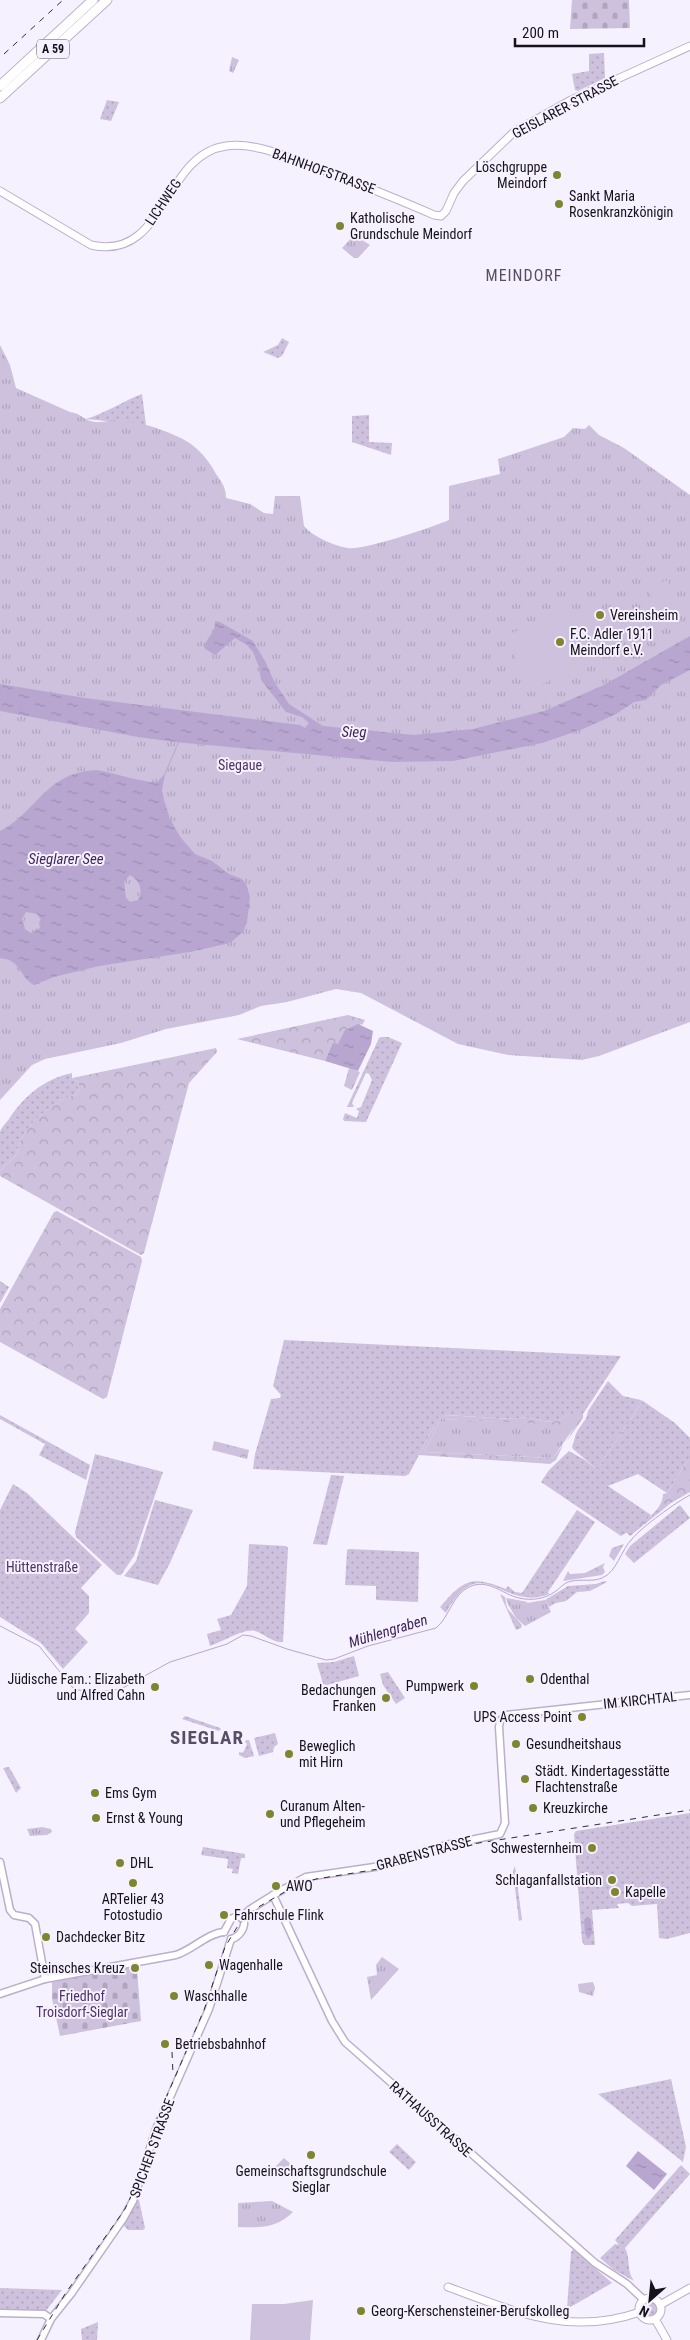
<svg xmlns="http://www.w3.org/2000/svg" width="690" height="2340" font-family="'Roboto Condensed',sans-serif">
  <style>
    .grass { fill: url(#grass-dots) }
    .forest { fill: url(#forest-crowns) }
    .cemetery { fill: url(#cemetery-stones) }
    .park { fill: url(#park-tufts) }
    .pitch { fill: #cdc1dd }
    .water { fill: url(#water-ripples); fill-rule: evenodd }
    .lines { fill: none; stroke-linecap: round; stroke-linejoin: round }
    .stream { stroke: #b8a6d0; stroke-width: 1 }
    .tertiary-casing { stroke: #bcafcd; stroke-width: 9 }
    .secondary-casing { stroke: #bcafcd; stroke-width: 9 }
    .motorway-casing { stroke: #bcafcd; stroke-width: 11 }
    .tertiary { stroke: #fff; stroke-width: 6 }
    .secondary { stroke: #fff; stroke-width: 7 }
    .motorway { stroke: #fff; stroke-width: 9 }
    .rail { stroke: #312c36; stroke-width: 1; stroke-dasharray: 6 6; stroke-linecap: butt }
    .poi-dot { fill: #7e8530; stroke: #f6f1fe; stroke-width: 2 }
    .labels { text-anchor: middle; stroke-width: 4; stroke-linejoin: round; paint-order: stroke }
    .shield { fill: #f6f1fe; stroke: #59545f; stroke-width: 1 }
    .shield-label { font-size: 12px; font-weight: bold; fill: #16111b }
    .street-label { font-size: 14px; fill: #16111b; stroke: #f6f1fe }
    .poi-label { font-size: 14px; fill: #16111b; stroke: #f6f1fe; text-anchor: start }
    .park-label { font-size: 14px; fill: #4c3268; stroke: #f6f1fe }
    .water-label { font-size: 15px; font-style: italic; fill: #40265a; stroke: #f6f1fe }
    .quarter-label { font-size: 16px; letter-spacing: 1px; fill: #584d66; stroke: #f6f1fe }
    .district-label { font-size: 19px; font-weight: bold; letter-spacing: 1px; fill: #584d66; stroke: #f6f1fe }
  </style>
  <defs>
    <pattern id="grass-dots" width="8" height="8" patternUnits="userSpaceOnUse" patternTransform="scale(1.25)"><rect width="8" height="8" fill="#cdc1dd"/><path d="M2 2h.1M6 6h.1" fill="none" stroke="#afa5bd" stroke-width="1.8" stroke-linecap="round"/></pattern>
    <pattern id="forest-crowns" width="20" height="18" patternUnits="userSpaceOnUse" patternTransform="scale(1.25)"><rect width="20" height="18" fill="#cdc1dd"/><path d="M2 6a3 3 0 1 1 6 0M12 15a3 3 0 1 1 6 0" fill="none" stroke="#afa5bd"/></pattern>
    <pattern id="cemetery-stones" width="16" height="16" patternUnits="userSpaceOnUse" patternTransform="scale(1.25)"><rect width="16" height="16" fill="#cdc1dd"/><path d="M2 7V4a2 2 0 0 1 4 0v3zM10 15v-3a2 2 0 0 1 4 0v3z" fill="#afa5bd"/></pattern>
    <pattern id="park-tufts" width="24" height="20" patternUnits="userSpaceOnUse" patternTransform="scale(1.25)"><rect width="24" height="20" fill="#cdc1dd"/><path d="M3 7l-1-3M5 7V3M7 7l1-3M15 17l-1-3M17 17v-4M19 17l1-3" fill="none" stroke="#afa5bd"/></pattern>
    <pattern id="water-ripples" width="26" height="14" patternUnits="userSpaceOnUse" patternTransform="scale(1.25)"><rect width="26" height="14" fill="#b8a6d0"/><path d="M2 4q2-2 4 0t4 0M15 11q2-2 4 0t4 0" fill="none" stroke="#9d8eb2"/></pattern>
  </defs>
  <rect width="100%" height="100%" fill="#f6f1fe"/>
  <g class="grass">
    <path d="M604 53 605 78 578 91 575 90 572 74 589 71V54Z"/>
    <path d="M107 100 119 102 111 121 100 119Z"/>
    <path d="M282 338 289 342 282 356 278 358 263 352 278 345Z"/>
    <path d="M142 394 146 425 86 419C106 413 123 401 142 394Z"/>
    <path d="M369 415V442L392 443 391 455 352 442V416Z"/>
    <path d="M381 1037H388L402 1043 366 1122 344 1121 343 1119 345 1113 357 1118 359 1111 356 1109 361 1107 372 1080 369 1074 366 1073 352 1103 354 1107H347L379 1038Z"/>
    <path d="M72 1073V1078L79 1083 78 1094C55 1099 18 1129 17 1154L0 1171C0 1160 0 1143 0 1132 1 1128 6 1123 9 1119 24 1096 44 1079 72 1073Z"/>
    <path d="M0 1281 9 1287 0 1303Z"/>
    <path d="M284 1340 621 1356 583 1414 574 1410C570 1412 566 1417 561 1419 545 1427 531 1413 515 1419L445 1415 439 1417 409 1474 405 1476 253 1469 255 1454 271 1399 280 1398 281 1395 273 1386Z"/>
    <path d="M608 1381 623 1396 641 1400 598 1468 643 1401 675 1423 690 1438V1457L667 1493 638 1474 608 1486 651 1515 645 1522 621 1536 541 1482 549 1470 569 1451 585 1460 599 1471 573 1449 572 1446C575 1441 574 1438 576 1434 579 1426 587 1421 588 1411Z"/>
    <path d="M0 1415 90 1465 86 1480 39 1455 45 1444 0 1419Z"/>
    <path d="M95 1454 163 1472 134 1556 121 1575H117L76 1537 75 1532Z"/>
    <path d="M331 1475 344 1476 327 1545 313 1544Z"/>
    <path d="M13 1484 27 1493 102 1565 81 1588 89 1596V1613L75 1629 88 1642 63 1669 41 1643 0 1617V1510Z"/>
    <path d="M155 1500 193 1510 170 1563 158 1585 124 1576 136 1561Z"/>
    <path d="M680 1505 690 1518 634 1563 625 1554 630 1546Z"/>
    <path d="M577 1510 595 1522 548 1592 549 1594C502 1613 482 1548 446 1613L440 1607C464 1579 472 1575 506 1589L508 1586 515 1592 522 1593Z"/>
    <path d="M249 1544 286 1546 288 1548 283 1642C272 1643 265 1634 255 1631 245 1628 222 1642 210 1646L207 1634 221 1630 217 1619 231 1615 247 1586Z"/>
    <path d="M349 1549 419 1552 418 1602 376 1600V1586L345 1585 347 1550Z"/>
    <path d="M605 1581 607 1582 590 1591 577 1592 566 1601 556 1603 549 1607 545 1600 568 1586 596 1584Z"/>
    <path d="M500 1594 505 1597 507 1608 522 1625 521 1628 516 1630Z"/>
    <path d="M354 1656 359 1676 327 1685 323 1684 317 1663 334 1662Z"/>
    <path d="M388 1672 405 1698 396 1704 383 1685 380 1674Z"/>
    <path d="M557 1713 558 1717 554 1715 528 1720 527 1716Z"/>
    <path d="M185 1716 220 1728 221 1729 219 1731 182 1719Z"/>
    <path d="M275 1733 278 1744 274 1747 273 1752 259 1756 254 1738Z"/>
    <path d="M246 1740H249L254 1756 245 1758 239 1755V1752L243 1753 247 1744 245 1742Z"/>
    <path d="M9 1767 21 1788 16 1793 3 1768Z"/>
    <path d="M690 1813V1933L667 1939 659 1938 657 1904 632 1906 628 1903 617 1904 619 1908 592 1910 595 1945H584L582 1941 574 1834 576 1831Z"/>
    <path d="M203 1847 245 1854V1858H241L238 1874 232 1873 233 1869 227 1868 228 1859 201 1855Z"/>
    <path d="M515 1866 522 1920 519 1921 513 1871Z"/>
    <path d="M671 2079 686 2147 683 2162 598 2094Z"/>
    <path d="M397 2144 416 2162 409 2170 389 2152Z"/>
    <path d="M681 2165 690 2174 625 2248C631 2259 626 2271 634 2281L614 2270 600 2258 615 2244 619 2245 615 2240Z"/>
    <path d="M137 2200H139L145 2228 143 2230H128L123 2225Z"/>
    <path d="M573 2249 612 2283 567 2309 571 2252Z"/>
    <path d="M0 2288 62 2290 45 2312 0 2311Z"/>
    <circle cx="650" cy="2309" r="8"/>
    <path d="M98 2322 97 2340H82L81 2329Z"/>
  </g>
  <g class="forest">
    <path d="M348 1015 365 1020 362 1025 361 1024 338 1044H333L325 1061 237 1039Z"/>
    <path d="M216 1048 217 1052 189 1083 144 1253 141 1255 0 1176V1171L17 1154C18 1129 55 1099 78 1094L79 1083 72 1078Z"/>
    <path d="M349 1068 360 1072 352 1090 344 1086Z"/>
    <path d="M57 1211 141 1257 142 1261 107 1397 103 1399 0 1342V1309L54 1212Z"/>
    <path d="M641 1400 643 1401 598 1468 597 1466Z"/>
    <path d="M574 1409 583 1414V1418L566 1442 579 1419 574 1416 567 1426 441 1419 424 1452 553 1458 563 1445 556 1460 550 1464 419 1455 439 1417 443 1415 515 1419C531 1413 545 1427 561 1419 566 1417 570 1412 574 1409Z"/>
    <path d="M214 1441 249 1450 247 1459 212 1450Z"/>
    <path d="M690 1457V1492L671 1503 630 1536 626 1532C640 1525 663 1511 663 1494L667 1493Z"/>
    <path d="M624 1544 614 1561 609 1556 612 1548Z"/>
    <path d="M605 1563 603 1567 605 1572 602 1575 563 1581 568 1571 570 1574 585 1573Z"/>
    <path d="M506 1598 528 1602 520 1606 509 1607Z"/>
  </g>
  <g class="cemetery">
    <path d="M572 0H629L630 28 570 29Z"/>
    <path d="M133 1967 137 1970 141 2021 60 2036 52 1999V1982Z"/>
  </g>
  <g class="park">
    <path d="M232 57 239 60 233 73 229 71Z"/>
    <path d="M354 235 370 245 358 258H354L342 248Z"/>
    <path d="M0 345 10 365 16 388 70 412C80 413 85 421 95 422 104 423 113 419 122 420 142 422 183 435 197 449 205 456 211 465 216 474 222 482 226 488 226 498L250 504 264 513 273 514 275 496H300L304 526C313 537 335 546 348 548 362 551 433 527 449 520V486L500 474 498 459 564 437 573 428 585 429 589 425 599 435 624 448 690 495V1022L599 1056 582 1060 508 1055 458 1044 361 993 336 989 287 1002 261 1006 239 1015 166 1029 121 1043 45 1059 32 1065 0 1100Z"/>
    <path d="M574 1415 580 1419 553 1458 424 1452 441 1419 567 1425Z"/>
    <path d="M545 1600 551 1612 525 1626 516 1618 509 1606Z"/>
    <path d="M42 1827 51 1829 52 1832 47 1835 30 1836 27 1829Z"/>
    <path d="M382 1957 399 1969 371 2000 367 1977 377 1975 376 1965Z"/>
    <path d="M593 1982 595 1988 593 1996 579 1992 578 1984Z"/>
    <path d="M272 2201 293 2212C277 2228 259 2228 238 2227V2203Z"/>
  </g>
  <g class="pitch">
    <path d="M668 580 675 608 656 614 648 586Z"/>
    <path d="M594 604 595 611 601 609 605 618 602 620 613 649 611 653 529 690 506 635Z"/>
    <path d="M284 2158 292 2165 281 2178 272 2170Z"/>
    <path d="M313 2300 310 2340H250L252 2304H284Z"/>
  </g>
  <g class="water">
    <path d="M215 621 220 622 253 641 265 661 275 683 289 704 323 726 414 735 473 729 544 711 604 685 690 636V670L661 685 646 700 634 702 616 714 583 729 542 743 453 761 392 762 175 742 138 737 0 711V684L85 698 300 725 305 728 309 723 302 717 286 712 261 680 259 667 253 652 247 645 235 638 215 655 204 648C206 638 216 632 215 621Z"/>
    <path d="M96 770C106 771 153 785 157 782 160 780 162 776 165 774L162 790 164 800 170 819 181 838 195 854 212 861 229 874 242 879 246 884 250 897 247 922 243 932 230 943 190 952 99 966 54 977 34 985C20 978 21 959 0 958V831C38 812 44 773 96 770ZM130 875C139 880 144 891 138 900L130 902 126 898 124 882ZM26 912 37 914 41 920 39 922 40 928 31 933 25 929 22 919Z"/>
    <path d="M358 1024 373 1031 371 1044 358 1071 325 1061 333 1043 338 1044 345 1030Z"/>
    <path d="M587 1917 591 1919 592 1933 589 1938 585 1934 584 1920Z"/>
    <path d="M638 2151 667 2174 654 2190 626 2166Z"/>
  </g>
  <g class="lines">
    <g class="stream">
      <path d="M165 774 179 741"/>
      <path d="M0 1626 39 1646 72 1687 78 1690 98 1692 121 1689 170 1662 227 1644 243 1635 251 1636 287 1649 326 1660 334 1659 368 1646 436 1628C449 1618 452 1595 469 1587 488 1578 502 1594 519 1598 532 1601 545 1599 556 1591 561 1587 565 1582 572 1581 582 1579 593 1582 602 1578 617 1572 621 1550 632 1539 643 1526 675 1503 690 1495"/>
    </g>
    <defs>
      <g id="tertiary">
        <path d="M0 1862 10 1910 14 1915 29 1918 35 1924 45 1979"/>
        <path d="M273 1895 332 2021 345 2042 595 2263 627 2284 644 2300"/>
        <path d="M242 1918 249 1910 273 1895 306 1877 381 1866 446 1845 500 1834 505 1823 499 1727 500 1721 506 1715 690 1695"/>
        <path d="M224 1932 231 1919 237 1916 242 1918"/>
        <path d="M231 1939C238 1938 245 1929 244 1921L242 1918"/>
        <path d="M0 1994 45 1979 176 1955C192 1950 208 1933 224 1932"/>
        <path d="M0 2313 44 2314 51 2319"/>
        <path d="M41 2340 51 2319 71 2294 123 2219 133 2201 156 2129 209 2009 231 1939"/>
      </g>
      <g id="secondary">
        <path d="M0 191 91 245C166 262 162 155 226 146 254 142 284 156 310 165 352 181 393 197 434 215L441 216 446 211 454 193 463 181 514 132 571 100 690 46"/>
        <path d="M448 2287C514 2311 568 2337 640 2312"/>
        <circle cx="650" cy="2309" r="11"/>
        <path d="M660 2305 690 2288"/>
        <path d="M655 2319 667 2340"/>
      </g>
      <g id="motorway">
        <path d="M0 86 93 0"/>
        <path d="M0 98 107 0"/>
      </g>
    </defs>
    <use href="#tertiary" class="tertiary-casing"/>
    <use href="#secondary" class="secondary-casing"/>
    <use href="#motorway" class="motorway-casing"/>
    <use href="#tertiary" class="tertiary"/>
    <use href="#secondary" class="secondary"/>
    <use href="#motorway" class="motorway"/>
    <g class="rail">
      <path d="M4 54 63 0"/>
      <path d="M172 2052 173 2074"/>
      <path d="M37 2340 65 2294 125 2209 134 2190 150 2135 204 2010 225 1947 239 1924 255 1909 295 1886 316 1879 385 1868 466 1845 690 1810"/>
    </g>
  </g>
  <g class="poi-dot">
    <circle cx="557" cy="175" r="5"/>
    <circle cx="559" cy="204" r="5"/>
    <circle cx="340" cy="226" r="5"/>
    <circle cx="600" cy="615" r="5"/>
    <circle cx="560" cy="642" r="5"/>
    <circle cx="530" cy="1679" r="5"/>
    <circle cx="474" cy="1686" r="5"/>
    <circle cx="155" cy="1687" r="5"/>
    <circle cx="386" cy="1698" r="5"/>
    <circle cx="582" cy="1717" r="5"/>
    <circle cx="516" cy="1744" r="5"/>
    <circle cx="289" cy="1754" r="5"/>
    <circle cx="525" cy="1779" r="5"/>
    <circle cx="95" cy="1793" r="5"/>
    <circle cx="533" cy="1808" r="5"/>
    <circle cx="270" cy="1814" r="5"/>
    <circle cx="96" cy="1818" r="5"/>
    <circle cx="592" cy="1848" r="5"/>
    <circle cx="120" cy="1863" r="5"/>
    <circle cx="612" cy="1880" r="5"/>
    <circle cx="133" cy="1883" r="5"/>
    <circle cx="276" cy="1886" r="5"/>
    <circle cx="615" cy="1892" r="5"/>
    <circle cx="224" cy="1915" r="5"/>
    <circle cx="46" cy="1937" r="5"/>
    <circle cx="209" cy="1965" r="5"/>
    <circle cx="135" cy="1968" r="5"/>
    <circle cx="174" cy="1996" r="5"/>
    <circle cx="165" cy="2044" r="5"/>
    <circle cx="311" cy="2155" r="5"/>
    <circle cx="361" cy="2311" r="5"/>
  </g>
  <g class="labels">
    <rect class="shield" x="37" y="39.5" width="32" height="19" rx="4"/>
    <g class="shield-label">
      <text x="53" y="53">A 59</text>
    </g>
    <g class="street-label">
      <text transform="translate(565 107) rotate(-28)" y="5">GEISLARER STRASSE</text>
      <text transform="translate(324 171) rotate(20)" y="5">BAHNHOFSTRASSE</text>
      <text transform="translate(163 202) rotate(-56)" y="5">LICHWEG</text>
      <text transform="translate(640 1700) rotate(-6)" y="5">IM KIRCHTAL</text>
      <text transform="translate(424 1853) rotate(-15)" y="5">GRABENSTRASSE</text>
      <text transform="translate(431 2119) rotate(42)" y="5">RATHAUSSTRASSE</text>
      <text transform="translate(152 2148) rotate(-70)" y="5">SPICHER STRASSE</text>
    </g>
    <g class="poi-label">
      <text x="547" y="172" text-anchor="end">Löschgruppe<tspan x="547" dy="16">Meindorf</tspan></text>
      <text x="569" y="201">Sankt Maria<tspan x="569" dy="16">Rosenkranzkönigin</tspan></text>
      <text x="350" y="223">Katholische<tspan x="350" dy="16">Grundschule Meindorf</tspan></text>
      <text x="610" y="620">Vereinsheim</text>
      <text x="570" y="639">F.C. Adler 1911<tspan x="570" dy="16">Meindorf e.V.</tspan></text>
      <text x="145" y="1684" text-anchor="end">Jüdische Fam.: Elizabeth<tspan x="145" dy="16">und Alfred Cahn</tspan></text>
      <text x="540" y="1684">Odenthal</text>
      <text x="464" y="1691" text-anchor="end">Pumpwerk</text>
      <text x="376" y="1695" text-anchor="end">Bedachungen<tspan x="376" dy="16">Franken</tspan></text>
      <text x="572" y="1722" text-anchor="end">UPS Access Point</text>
      <text x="526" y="1749">Gesundheitshaus</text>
      <text x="299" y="1751">Beweglich<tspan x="299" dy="16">mit Hirn</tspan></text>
      <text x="535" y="1776">Städt. Kindertagesstätte<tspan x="535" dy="16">Flachtenstraße</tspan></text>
      <text x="105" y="1798">Ems Gym</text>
      <text x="280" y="1811">Curanum Alten-<tspan x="280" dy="16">und Pflegeheim</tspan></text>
      <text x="543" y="1813">Kreuzkirche</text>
      <text x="106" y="1823">Ernst &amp; Young</text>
      <text x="582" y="1853" text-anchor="end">Schwesternheim</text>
      <text x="130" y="1868">DHL</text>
      <text x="602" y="1885" text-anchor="end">Schlaganfallstation</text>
      <text x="286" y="1891">AWO</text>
      <text x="625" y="1897">Kapelle</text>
      <text x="133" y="1904" text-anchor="middle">ARTelier 43<tspan x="133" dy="16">Fotostudio</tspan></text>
      <text x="234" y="1920">Fahrschule Flink</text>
      <text x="56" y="1942">Dachdecker Bitz</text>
      <text x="219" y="1970">Wagenhalle</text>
      <text x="125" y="1973" text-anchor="end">Steinsches Kreuz</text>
      <text x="184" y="2001">Waschhalle</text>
      <text x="175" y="2049">Betriebsbahnhof</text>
      <text x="311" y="2176" text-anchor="middle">Gemeinschaftsgrundschule<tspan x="311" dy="16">Sieglar</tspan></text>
      <text x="371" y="2316">Georg-Kerschensteiner-Berufskolleg</text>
    </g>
    <g class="park-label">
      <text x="240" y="770">Siegaue</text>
      <text x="42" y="1572">Hüttenstraße</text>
      <text x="82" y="2001">Friedhof<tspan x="82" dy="16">Troisdorf-Sieglar</tspan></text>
    </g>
    <g class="water-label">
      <text transform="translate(354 732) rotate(1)" y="5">Sieg</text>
      <text x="66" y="864">Sieglarer See</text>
      <text transform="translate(388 1631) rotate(-17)" y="5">Mühlengraben</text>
    </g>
    <g class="quarter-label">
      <text x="524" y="281">MEINDORF</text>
    </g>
    <g class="district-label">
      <text x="207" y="1744">SIEGLAR</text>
    </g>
  </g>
  <g transform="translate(650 2300) rotate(207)" stroke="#f6f1fe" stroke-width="4" paint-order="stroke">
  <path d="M0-4L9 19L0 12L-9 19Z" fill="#16111b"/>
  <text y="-8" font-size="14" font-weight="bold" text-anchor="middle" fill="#16111b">N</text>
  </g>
  <path d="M515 38v8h129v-8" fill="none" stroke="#16111b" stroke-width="2.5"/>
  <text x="522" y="38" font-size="15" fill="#16111b" stroke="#f6f1fe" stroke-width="4" paint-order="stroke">200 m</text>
</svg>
